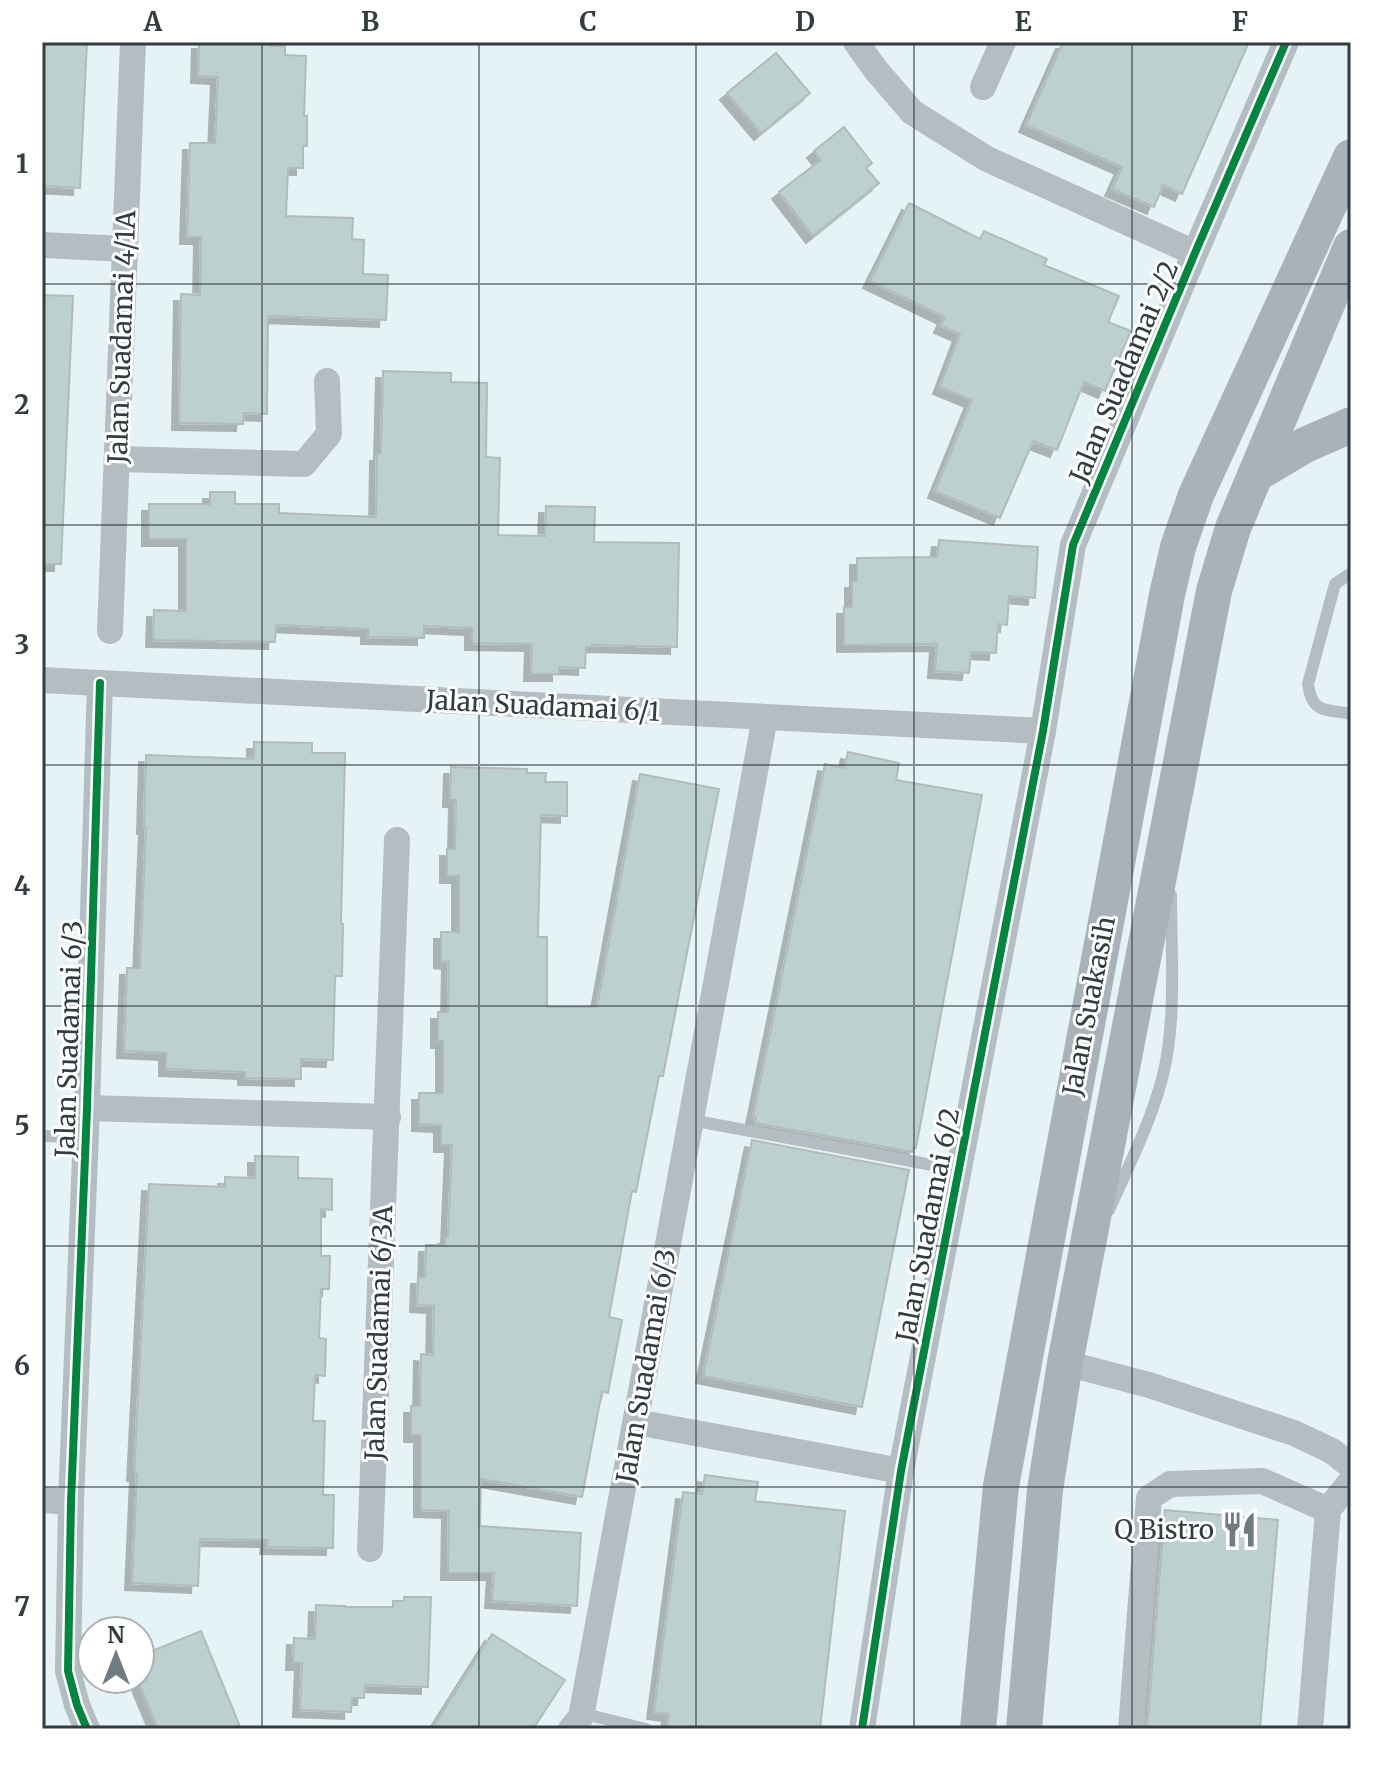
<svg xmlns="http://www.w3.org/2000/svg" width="1393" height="1771" font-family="Merriweather,serif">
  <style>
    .building { fill: #bcd0d0; stroke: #b0bbbc; stroke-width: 2; filter: url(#shadow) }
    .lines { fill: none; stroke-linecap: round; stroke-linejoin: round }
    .lane { stroke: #b4bdc2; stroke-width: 12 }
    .street { stroke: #b4bdc2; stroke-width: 26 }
    .secondary { stroke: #a8b2b8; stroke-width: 36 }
    .cycleway-casing { stroke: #fff; stroke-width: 13 }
    .cycleway { stroke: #00873e; stroke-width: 8 }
    .grid { fill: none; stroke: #313d40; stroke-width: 2; stroke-opacity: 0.55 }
    .labels { text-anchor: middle; stroke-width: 6; stroke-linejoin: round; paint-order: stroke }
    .street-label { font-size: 26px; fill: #313d40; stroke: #fff }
    .poi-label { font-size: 26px; fill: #313d40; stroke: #fff; text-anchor: end }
    .neatline { fill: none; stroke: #313d40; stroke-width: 3 }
    .grid-label { font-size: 26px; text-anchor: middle; font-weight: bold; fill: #313d40 }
  </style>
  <defs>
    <filter id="shadow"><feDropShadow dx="-7" dy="7" stdDeviation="0" flood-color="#0004"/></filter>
  </defs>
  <rect width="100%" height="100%" fill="#e6f3f6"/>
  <g class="building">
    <path d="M42 42H87L80 188 42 186Z"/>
    <path d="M199 42H271V46H285V55L306 56 304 116H307V146H303V168H288L286 216 353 218 352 239 364 240 363 274 388 275 386 320 268 316 267 414 244 413 243 424 179 423 181 294 200 295 201 237H187L190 143H215L218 77 198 76Z"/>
    <path d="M1063 42H1249L1182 194 1163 185 1154 207 1112 189 1122 167 1026 125Z"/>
    <path d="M776 53 810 93 761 133 727 93Z"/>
    <path d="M844 127 872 163 866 168 879 183 813 236 779 192 821 160 814 151Z"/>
    <path d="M909 203 980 239 984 231 1047 259 1044 265 1119 296 1108 322 1131 331 1105 391 1084 382 1057 450 1033 441 1000 518 935 491 972 400 940 387 960 334 941 326 945 317 870 281Z"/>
    <path d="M42 295 73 296 61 564H42Z"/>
    <path d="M383 371 451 373V382L487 383 486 457 500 458 498 535 545 536 546 506 595 507 594 542 679 543 677 647 592 645V647H586L585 668 559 667V674H531L532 644 472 643V628L424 626V638L368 637V629L276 625 275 642 153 640 154 610 186 611V539H149V504H210V492H235V504H279V513L376 517 377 454H381Z"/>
    <path d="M939 540 1038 547 1035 598 1009 596 1007 625 998 624 996 653 971 652 969 673 935 671 937 644 844 645V607H852V581H857V558L937 557Z"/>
    <path d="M254 742 312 743V753H345L341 924H343L342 976H335L333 1060 301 1059V1079L245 1078V1072L166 1069V1053L124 1051 127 968H140L146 827H144L146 755 254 759Z"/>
    <path d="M848 752 899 763 896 780 982 795 916 1148H913V1152L755 1123 756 1118 753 1117 825 764 844 768Z"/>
    <path d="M451 767 527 769V773H546L545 782H567V816L541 815 538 937H547V1007H597L640 774 719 789 663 1076H659L636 1192 632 1191 609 1317 622 1320 608 1393 602 1391 582 1497 481 1479 480 1526 581 1533 577 1606 492 1601 494 1573H448L449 1511 421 1510V1435H411V1406H420L421 1354 433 1355 434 1306 417 1305 418 1277H425L426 1245H445V1237H448L452 1145H441V1125L419 1124V1093H443V1041H438V1012H448L449 962 441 961V932H459V876H447V849H455L456 800H450Z"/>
    <path d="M752 1140 909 1170 862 1407 703 1376Z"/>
    <path d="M255 1156 298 1157V1178L332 1179V1210L321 1209V1256H330L329 1289H321L319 1338 326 1339 325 1376 315 1375 313 1421H325L323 1495H334L333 1548 267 1547 268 1540 200 1539 198 1586 132 1583 137 1474H134L149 1184 225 1187V1177L255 1178Z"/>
    <path d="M705 1475 758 1482 755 1501 845 1511 820 1729H667L669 1714 654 1712 683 1492 702 1494Z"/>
    <path d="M1165 1510 1278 1520 1260 1729H1147Z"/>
    <path d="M404 1597H431L428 1687 365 1685 364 1698H352L351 1712 300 1710 302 1663H293L294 1638 315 1639 316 1605 345 1606V1607H393V1601H404Z"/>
    <path d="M201 1631 241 1729H158L140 1686V1656Z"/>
    <path d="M492 1634 565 1680 533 1729H432Z"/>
  </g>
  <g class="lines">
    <g class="lane">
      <path d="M1351 573 1335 584 1308 684C1312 714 1326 709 1351 714"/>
      <path d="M691 1120 959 1170"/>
      <path d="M42 1136 86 1137"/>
      <path d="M1109 1210C1128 1167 1150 1124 1162 1079 1177 1023 1171 953 1171 895"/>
      <path d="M581 1713 646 1729"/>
    </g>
    <g class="street">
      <path d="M856 42 875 69 912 112 987 159 1195 253"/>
      <path d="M983 87 1003 42"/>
      <path d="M42 245 126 249"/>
      <path d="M117 459 304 464 329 434 327 381"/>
      <path d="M110 631 133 42"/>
      <path d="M42 680 1043 731"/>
      <path d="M87 1108 388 1117"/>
      <path d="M1065 1363 1149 1385 1294 1433 1332 1451 1351 1466"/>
      <path d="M636 1422 901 1471"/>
      <path d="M42 1500 71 1502"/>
      <path d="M370 1549 397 840"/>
      <path d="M87 1729 77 1705 68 1671 71 1502 87 1108 100 683"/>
      <path d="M571 1729 581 1717 765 717"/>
      <path d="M862 1729 901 1471 1043 731 1073 545 1195 253 1286 42"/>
      <path d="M1131 1729 1149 1498 1170 1484 1262 1481 1328 1510"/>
      <path d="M1310 1729 1328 1510 1351 1481"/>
    </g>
    <g class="secondary">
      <path d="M1256 474 1305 445 1351 425"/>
      <path d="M978 1729 1001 1486 1167 595 1178 547 1196 495 1351 157"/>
      <path d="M1024 1729 1045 1490 1065 1363 1214 591 1233 528 1351 247"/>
    </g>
    <defs>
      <g id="cycleway">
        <path d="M87 1729 77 1705 68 1671 71 1502 87 1108 100 683"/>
        <path d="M862 1729 901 1471 1043 731 1073 545 1195 253 1286 42"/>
      </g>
    </defs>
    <use href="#cycleway" class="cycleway-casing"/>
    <use href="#cycleway" class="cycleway"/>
  </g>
  <path class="grid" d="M262 42V1729M479 42V1729M696 42V1729M914 42V1729M1132 42V1729M42 284H1351M42 525H1351M42 765H1351M42 1006H1351M42 1246H1351M42 1487H1351"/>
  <defs>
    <symbol id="restaurant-bare" viewBox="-9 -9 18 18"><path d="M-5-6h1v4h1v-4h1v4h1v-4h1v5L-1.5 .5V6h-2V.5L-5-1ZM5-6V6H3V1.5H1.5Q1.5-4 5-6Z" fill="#707d80" stroke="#fff" stroke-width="2.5" paint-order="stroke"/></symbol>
  </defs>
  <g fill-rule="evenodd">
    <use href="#restaurant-bare" x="1214" y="1504" width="51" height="51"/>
  </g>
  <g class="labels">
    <g class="street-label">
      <text transform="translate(122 337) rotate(-88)" y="9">Jalan Suadamai 4/1A</text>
      <text transform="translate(1124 372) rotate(-67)" y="9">Jalan Suadamai 2/2</text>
      <text transform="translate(543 706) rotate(3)" y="9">Jalan Suadamai 6/1</text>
      <text transform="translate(1089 1006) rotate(-79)" y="9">Jalan Suakasih</text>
      <text transform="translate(69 1039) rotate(-88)" y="9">Jalan Suadamai 6/3</text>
      <text transform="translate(928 1225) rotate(-79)" y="9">Jalan Suadamai 6/2</text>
      <text transform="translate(379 1333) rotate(-88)" y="9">Jalan Suadamai 6/3A</text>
      <text transform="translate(646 1366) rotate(-80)" y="9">Jalan Suadamai 6/3</text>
    </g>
    <g class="poi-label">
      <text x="1214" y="1539">Q Bistro</text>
    </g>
  </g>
  <rect width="1393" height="1771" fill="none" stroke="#ffffff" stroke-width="88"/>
  <g transform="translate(116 1655)"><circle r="38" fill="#ffffff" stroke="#adb1b3" stroke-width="2"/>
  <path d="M0-6L14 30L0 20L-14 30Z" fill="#707d80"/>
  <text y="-12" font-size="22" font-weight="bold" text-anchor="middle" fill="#313d40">N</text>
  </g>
  <rect x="44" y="44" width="1305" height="1683" class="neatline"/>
  <g class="grid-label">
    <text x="153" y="31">A</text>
    <text x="370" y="31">B</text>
    <text x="588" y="31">C</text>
    <text x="805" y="31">D</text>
    <text x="1023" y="31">E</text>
    <text x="1240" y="31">F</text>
    <text x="22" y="173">1</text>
    <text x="22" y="414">2</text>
    <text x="22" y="654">3</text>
    <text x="22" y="895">4</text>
    <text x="22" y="1135">5</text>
    <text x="22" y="1375">6</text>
    <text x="22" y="1616">7</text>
  </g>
</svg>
